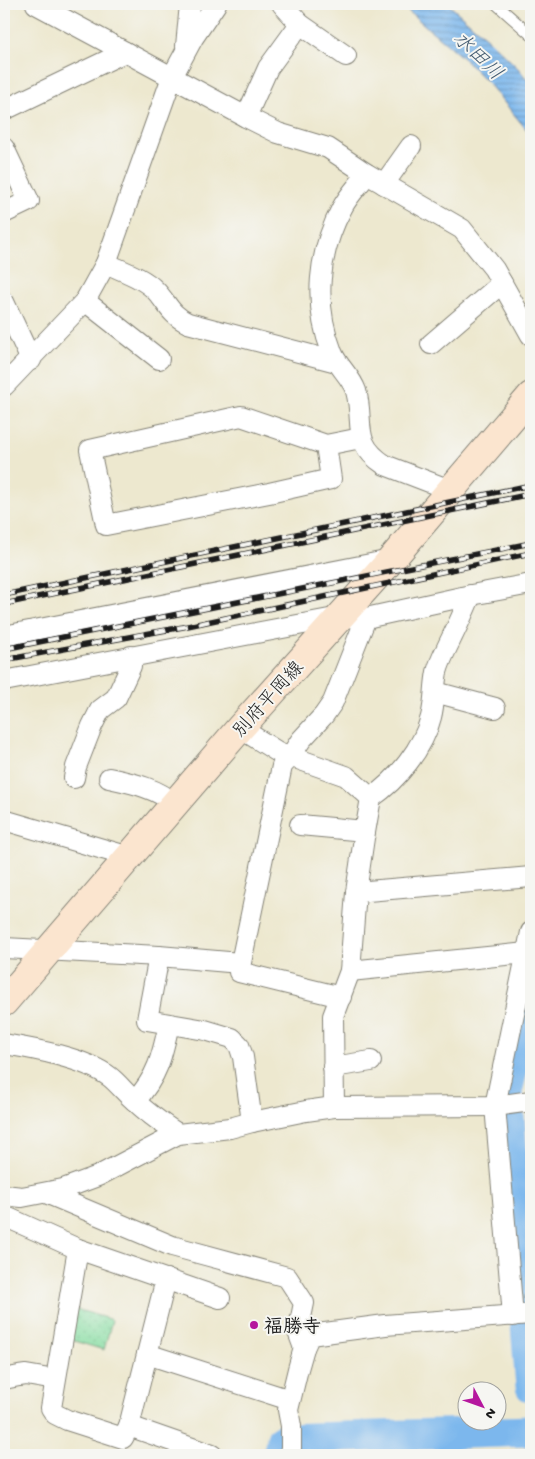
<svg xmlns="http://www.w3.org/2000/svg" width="535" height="1459" font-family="'Gochi Hand','Klee One',sans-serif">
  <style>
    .grass { fill: url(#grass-dots); stroke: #507c5e }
    .water { fill: url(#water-rules); stroke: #4c6a84 }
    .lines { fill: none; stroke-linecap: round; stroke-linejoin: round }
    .river { stroke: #7cb7ed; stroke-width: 31 }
    .lane-casing { stroke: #848276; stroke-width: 12 }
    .street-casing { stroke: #848276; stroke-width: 22 }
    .secondary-casing { stroke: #848276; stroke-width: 30 }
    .lane { stroke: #fff; stroke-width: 10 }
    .street { stroke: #fff; stroke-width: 20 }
    .secondary { stroke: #fbe5cf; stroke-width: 28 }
    .rail-casing { stroke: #1c1c1c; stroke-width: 5.5 }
    .rail { stroke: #f6f6f2; stroke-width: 4; stroke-dasharray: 11; stroke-linecap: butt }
    .poi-dot { fill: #b5179e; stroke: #f6f6f2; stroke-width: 2 }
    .labels { text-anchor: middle; stroke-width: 4; stroke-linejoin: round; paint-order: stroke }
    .street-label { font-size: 19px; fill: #1c1c1c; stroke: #f6f6f2 }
    .poi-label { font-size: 19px; font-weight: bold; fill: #1c1c1c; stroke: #f6f6f2; text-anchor: start }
    .water-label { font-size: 20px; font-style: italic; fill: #425a70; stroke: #f6f6f2 }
  </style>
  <defs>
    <pattern id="grass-dots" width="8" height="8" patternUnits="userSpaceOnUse" patternTransform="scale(1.25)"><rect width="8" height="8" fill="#85dda1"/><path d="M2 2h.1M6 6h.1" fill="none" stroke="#72bd8a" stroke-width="1.8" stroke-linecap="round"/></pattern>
    <pattern id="water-rules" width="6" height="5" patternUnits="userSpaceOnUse" patternTransform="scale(1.25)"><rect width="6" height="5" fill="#7cb7ed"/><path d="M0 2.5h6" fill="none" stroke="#6594bf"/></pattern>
  </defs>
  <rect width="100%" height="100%" fill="#f6f6f2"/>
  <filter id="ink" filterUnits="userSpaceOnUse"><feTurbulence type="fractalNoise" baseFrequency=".02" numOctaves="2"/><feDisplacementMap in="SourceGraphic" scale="10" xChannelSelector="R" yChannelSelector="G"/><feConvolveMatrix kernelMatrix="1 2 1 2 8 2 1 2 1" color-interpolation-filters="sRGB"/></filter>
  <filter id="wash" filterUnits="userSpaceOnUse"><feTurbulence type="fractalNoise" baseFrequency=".0096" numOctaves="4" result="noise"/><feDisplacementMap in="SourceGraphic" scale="20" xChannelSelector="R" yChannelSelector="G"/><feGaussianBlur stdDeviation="1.12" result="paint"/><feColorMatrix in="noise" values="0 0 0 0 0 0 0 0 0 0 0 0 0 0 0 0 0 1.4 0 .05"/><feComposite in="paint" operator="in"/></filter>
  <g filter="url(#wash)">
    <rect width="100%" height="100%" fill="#ede8cf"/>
    <path class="grass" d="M76 1309 112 1320 104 1350 71 1340Z"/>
    <path class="water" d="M400 4H448L490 41 519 69 531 85V135L489 84 463 58Z"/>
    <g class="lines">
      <g class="river">
        <path d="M531 990 507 1092 531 1387"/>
        <path d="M278 1455 282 1439 531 1431"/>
      </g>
    </g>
  </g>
  <g filter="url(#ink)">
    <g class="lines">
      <defs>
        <path id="lane" d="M496 4 531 35"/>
        <g id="street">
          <path d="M36 4 246 117 278 133 328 148 367 174 462 229 494 269 531 335"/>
          <path d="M282 4 300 24 346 56"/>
          <path d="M186 46 190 4"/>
          <path d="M4 110 125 52"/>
          <path d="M246 117 268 68 300 24"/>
          <path d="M4 148 29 201 4 213"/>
          <path d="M367 174C359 185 348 196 342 208 318 253 313 304 332 352 337 366 351 376 356 391 365 423 350 442 385 465L450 490"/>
          <path d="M384 184 411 146"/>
          <path d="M106 263C122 271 142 277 155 290 168 303 169 314 188 323L337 362"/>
          <path d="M85 301 159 359"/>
          <path d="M4 302 31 360"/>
          <path d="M431 344 502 283"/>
          <path d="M4 386 85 301 106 263 172 77 193 38 216 4"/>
          <path d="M326 445 331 479 269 493 106 525 90 450 241 416 326 445 361 438"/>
          <path d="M4 636 391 560"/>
          <path d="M4 681 340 617 366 618 471 595 531 584"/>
          <path d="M435 692 495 708"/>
          <path d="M240 728 278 752 346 776 371 798"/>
          <path d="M74 778 76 767 92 726 100 710 116 698 131 666V656"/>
          <path d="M109 778C132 783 157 788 175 804"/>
          <path d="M4 820 130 857"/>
          <path d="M300 825 365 831"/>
          <path d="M356 892 364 838 371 798C397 780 423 749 431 717 435 702 434 687 437 672 440 660 447 648 452 637 459 623 465 609 471 595"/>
          <path d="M4 948 159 956 240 963"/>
          <path d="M159 956 147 1020 205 1030 232 1038 239 1045 243 1057 252 1122"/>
          <path d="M350 971 526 953"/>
          <path d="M341 997 239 972 282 766 290 757 301 740 324 715 333 702 366 618"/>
          <path d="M4 1044C34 1049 85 1058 110 1077 119 1084 126 1094 135 1101 148 1114 163 1124 178 1134"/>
          <path d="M333 1067 371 1061"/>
          <path d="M135 1101C158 1076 162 1056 169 1024"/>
          <path d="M334 1107 333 1016 350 971 356 892 531 877"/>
          <path d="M46 1193 172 1246 287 1277 304 1303 298 1332 304 1348"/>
          <path d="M4 1195 22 1197 63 1189 98 1176 178 1134 230 1128 252 1122 306 1111 334 1107 495 1106 531 1101"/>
          <path d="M4 1216 78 1249 220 1298"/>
          <path d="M78 1249 51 1408 55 1414 67 1420 123 1438 129 1426 166 1279"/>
          <path d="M513 1316 495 1106 531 932"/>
          <path d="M147 1354 290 1400"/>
          <path d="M4 1379 19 1376 26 1375 55 1380"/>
          <path d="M129 1426 212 1455"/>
          <path d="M289 1455 291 1448V1426L288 1410 298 1369 304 1348 310 1335 385 1325 531 1314"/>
        </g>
        <path id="secondary" d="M4 1002 240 728 391 560 531 396"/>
      </defs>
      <use href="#lane" class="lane-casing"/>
      <use href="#street" class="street-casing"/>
      <use href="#secondary" class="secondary-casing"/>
      <use href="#lane" class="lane"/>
      <use href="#street" class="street"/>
      <use href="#secondary" class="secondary"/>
      <defs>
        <g id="rail">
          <path d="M4 595 531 485"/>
          <path d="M4 604 531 494"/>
          <path d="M4 649 531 543"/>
          <path d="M4 660 183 627 531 553"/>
        </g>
      </defs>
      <use href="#rail" class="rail-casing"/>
      <use href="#rail" class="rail"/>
    </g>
  </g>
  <circle class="poi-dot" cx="254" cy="1325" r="5"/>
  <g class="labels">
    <g class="street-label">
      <text transform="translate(267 698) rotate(-48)" y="7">別府平岡線</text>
    </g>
    <g class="poi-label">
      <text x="264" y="1332">福勝寺</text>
    </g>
    <g class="water-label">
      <text transform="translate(479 55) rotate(44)" y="7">水田川</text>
    </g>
  </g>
  <rect width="535" height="1459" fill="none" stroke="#f6f6f2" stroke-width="20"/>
  <g transform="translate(482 1406) rotate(131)"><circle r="24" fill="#f6f6f2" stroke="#9f9f9c"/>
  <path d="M0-4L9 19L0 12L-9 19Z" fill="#b5179e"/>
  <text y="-8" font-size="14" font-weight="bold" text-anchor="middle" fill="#1c1c1c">N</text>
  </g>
</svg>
